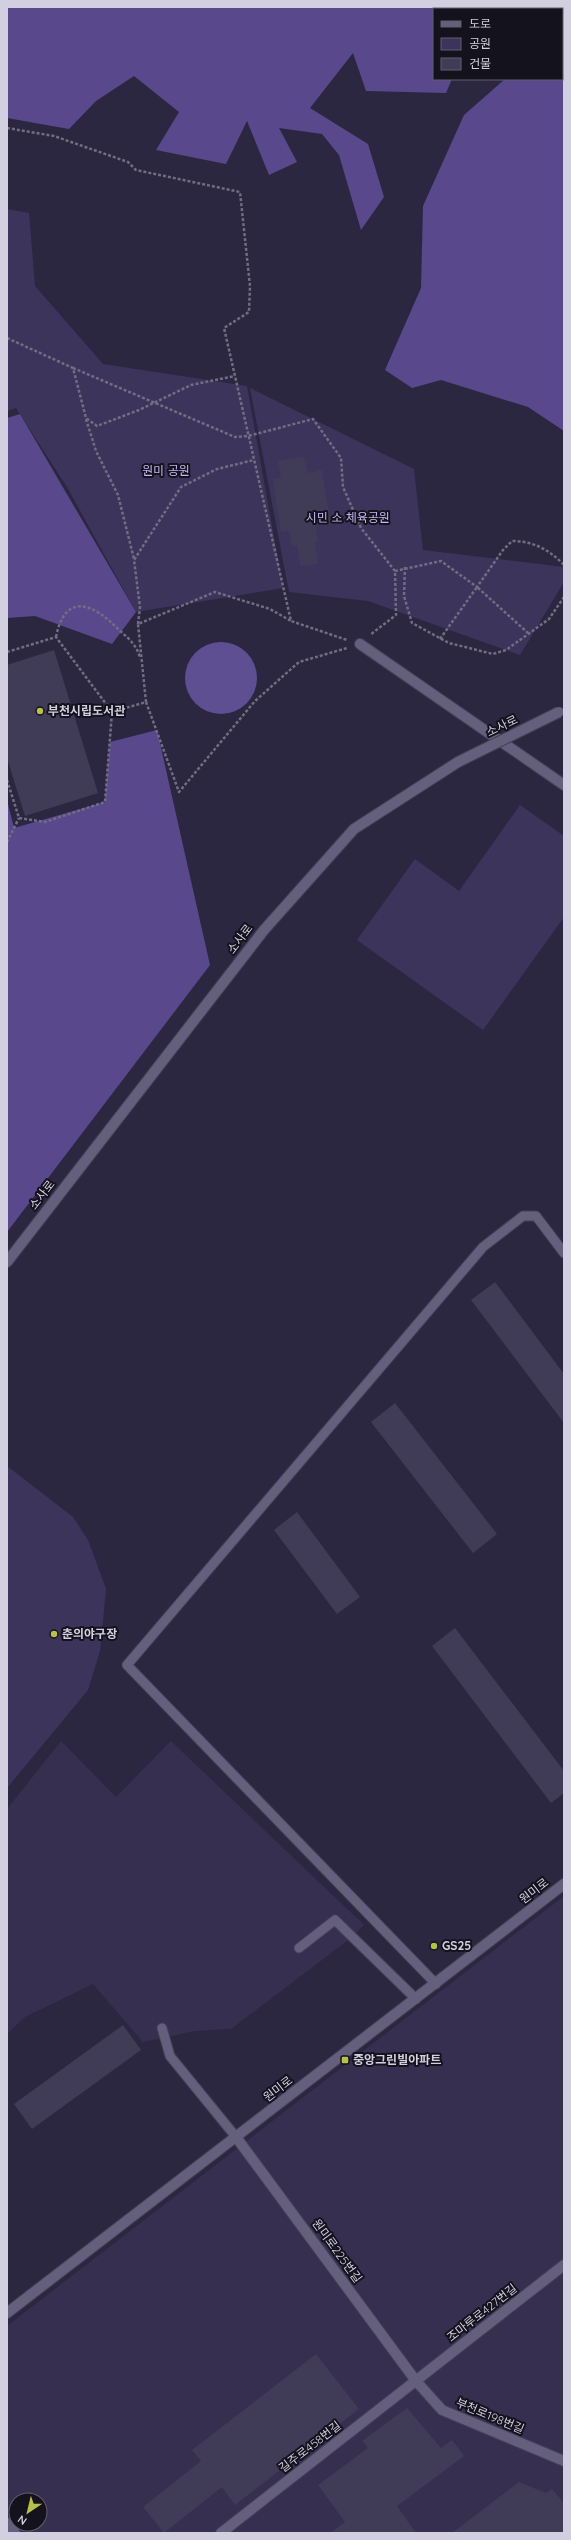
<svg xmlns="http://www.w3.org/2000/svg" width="571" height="2540" font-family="Quicksand,'Noto Sans KR',sans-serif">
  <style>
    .built { fill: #362f4f; fill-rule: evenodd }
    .green { fill: #3d345c }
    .forest { fill: #59488c }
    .water { fill: #5e4e92 }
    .building { fill: #403b56 }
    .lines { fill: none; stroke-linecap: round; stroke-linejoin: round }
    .service-casing { stroke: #464156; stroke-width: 11 }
    .minor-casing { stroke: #464156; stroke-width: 12 }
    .tertiary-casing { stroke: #464156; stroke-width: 12 }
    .path { stroke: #716d82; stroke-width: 2.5; stroke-dasharray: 3 2; stroke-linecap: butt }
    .service { stroke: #645f7c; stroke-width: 9 }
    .minor { stroke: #645f7c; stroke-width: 10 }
    .tertiary { stroke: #645f7c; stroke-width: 10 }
    .tertiary-bridge-casing { stroke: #464156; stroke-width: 12; stroke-linecap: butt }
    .tertiary-bridge { stroke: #645f7c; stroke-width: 10 }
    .poi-dot { fill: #b8c147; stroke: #14121d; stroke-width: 1.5 }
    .labels { text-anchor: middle; stroke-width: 4; stroke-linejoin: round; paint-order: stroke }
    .park-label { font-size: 12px; fill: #c2b7f1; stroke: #14121d }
    .poi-label { font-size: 12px; font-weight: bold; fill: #d2cfe0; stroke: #14121d; text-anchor: start }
    .street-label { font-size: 12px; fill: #d2cfe0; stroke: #14121d }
  </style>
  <rect width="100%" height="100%" fill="#2c2740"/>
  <g class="built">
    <path d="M61 1741 116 1797 171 1741 364 1925 347 1941 231 2029 195 2031 143 2042 93 1984 25 2017 7 2034V1809Z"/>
    <path d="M564 1896V2533H7V2326ZM16 2500H40V2524H16Z"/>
  </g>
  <g class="green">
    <path d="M7 209 29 213 35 286 103 364 247 386 283 588 136 612 67 487 16 408 7 411Z"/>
    <path d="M250 388 414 469 423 550 564 567V582L520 655 368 601 289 592Z"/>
    <path d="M520 805 564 836V917L483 1030 357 940 415 859 459 891Z"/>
    <path d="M7 1466 73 1517 88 1540 106 1589 100 1651 88 1690 7 1788Z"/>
  </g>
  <g class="forest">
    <path d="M7 7H564V431L528 407 441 380 412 388 385 370 421 288 423 206 464 115 505 79H562V9H434V79H452L446 93 366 91 353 53 310 108 368 144 384 197 361 230 339 155 322 134 279 128 297 162 269 175 247 121 226 164 156 150 179 112 134 76 96 101 69 129 7 118Z"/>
    <path d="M20 414 136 612 112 644 35 616 7 618V418Z"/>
    <path d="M157 730 210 965 7 1232V800L14 828 105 802 110 742Z"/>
  </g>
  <circle class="water" cx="221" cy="678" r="36"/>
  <g class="building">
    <path d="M304 457 308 473 322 470 331 524 316 526 318 542 315 543 318 564 300 566 297 546H292L289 531 281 532 273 479 281 478 278 461Z"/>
    <path d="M54 650 98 793 25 816 7 758V665Z"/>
    <path d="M495 1282 564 1374V1423L471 1300Z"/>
    <path d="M395 1403 497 1534 473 1553 371 1422Z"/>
    <path d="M297 1512 360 1597 337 1614 274 1530Z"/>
    <path d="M455 1628 564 1771V1793L551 1803 432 1646Z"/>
    <path d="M123 2025 141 2050 32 2129 14 2104Z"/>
    <path d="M316 2354 359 2409 235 2505 222 2487 164 2533 143 2507 201 2461 192 2450Z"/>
    <path d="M407 2408 441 2448 452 2440 464 2456 397 2506 416 2533H331L345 2522 318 2485 368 2448 362 2441Z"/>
    <path d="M519 2482 546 2493 552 2489 564 2503V2533H452Z"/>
  </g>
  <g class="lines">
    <defs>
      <g id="service">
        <path d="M299 1948 335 1920 416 1999"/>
        <path d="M436 1984 127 1665 483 1247 523 1216H536L564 1253"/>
        <path d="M162 2028 170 2056 236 2137"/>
      </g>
      <g id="minor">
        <path d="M360 644 564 785"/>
        <path d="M236 2137 416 2381 442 2410 564 2461"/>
        <path d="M7 2523 15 2533"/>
        <path d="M221 2533 564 2265"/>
      </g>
      <g id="tertiary">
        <path d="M7 1262 264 930 354 829 458 762"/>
        <path d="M7 2313 564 1884"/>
      </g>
    </defs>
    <use href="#service" class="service-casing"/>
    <use href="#minor" class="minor-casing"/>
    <use href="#tertiary" class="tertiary-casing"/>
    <g class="path">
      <path d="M7 128 54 136 128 162 136 170 240 192 250 286 249 312 224 328 291 621 347 640"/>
      <path d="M7 338 73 368 86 418 97 426 139 410 191 385 235 376"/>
      <path d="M73 368 235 437 248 436 313 419 341 458 343 487 361 528 395 571 396 615 370 635"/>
      <path d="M86 419 96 451 118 495 134 559"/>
      <path d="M405 567 404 596 412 623 449 643 493 654 506 650 549 619 564 597"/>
      <path d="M395 571 441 561 477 587 503 550 512 541C533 541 550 550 564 565"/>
      <path d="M138 624 140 607 134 560 181 487 217 469 254 460"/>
      <path d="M56 637C65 592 93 603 118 629 128 638 137 645 140 658"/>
      <path d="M440 639 477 587 528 633"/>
      <path d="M7 652 56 637 112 712"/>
      <path d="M146 702 138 624 215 592 270 609 291 621"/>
      <path d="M7 780 19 818 45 822 105 802 112 712 146 702 179 792 255 701 299 662 347 648"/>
      <path d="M7 842 19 818"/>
    </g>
    <use href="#service" class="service"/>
    <use href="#minor" class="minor"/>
    <use href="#tertiary" class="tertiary"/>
    <defs>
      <path id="tertiary-bridge" d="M458 762 559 712"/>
    </defs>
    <use href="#tertiary-bridge" class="tertiary-bridge-casing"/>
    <use href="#tertiary-bridge" class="tertiary-bridge"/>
  </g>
  <g class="poi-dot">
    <circle cx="40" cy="711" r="4"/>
    <circle cx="54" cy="1634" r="4"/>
    <circle cx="434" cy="1946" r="4"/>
    <rect x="341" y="2056" width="8" height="8" rx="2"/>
  </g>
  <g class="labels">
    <g class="park-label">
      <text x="166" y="475">원미 공원</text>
      <text x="348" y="522">시민 소 체육공원</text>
    </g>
    <g class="poi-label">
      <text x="48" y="715">부천시립도서관</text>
      <text x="62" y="1638">춘의야구장</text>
      <text x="442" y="1950">GS25</text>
      <text x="353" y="2064">중앙그린빌아파트</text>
    </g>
    <g class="street-label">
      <text transform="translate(502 726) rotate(-26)" y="4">소사로</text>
      <text transform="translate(240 939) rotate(-53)" y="4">소사로</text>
      <text transform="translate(42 1195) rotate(-52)" y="4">소사로</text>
      <text transform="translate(534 1891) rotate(-38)" y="4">원미로</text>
      <text transform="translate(278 2089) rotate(-38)" y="4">원미로</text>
      <text transform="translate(337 2251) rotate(54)" y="4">원미로225번길</text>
      <text transform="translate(482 2313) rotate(-38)" y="4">조마루로427번길</text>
      <text transform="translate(490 2416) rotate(23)" y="4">부천로198번길</text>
      <text transform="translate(310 2447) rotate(-38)" y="4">길주로458번길</text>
    </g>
  </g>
  <rect width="571" height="2540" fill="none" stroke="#d2cfe0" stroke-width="16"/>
  <rect x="433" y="8" width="130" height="72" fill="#14121d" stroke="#605e6b"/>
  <rect x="441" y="21" width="20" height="6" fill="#645f7c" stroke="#605e6b"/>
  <text x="469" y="28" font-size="12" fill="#d2cfe0">도로</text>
  <rect x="441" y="38" width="20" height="12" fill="#3d345c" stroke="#605e6b"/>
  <text x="469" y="48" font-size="12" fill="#d2cfe0">공원</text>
  <rect x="441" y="58" width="20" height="12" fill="#403b56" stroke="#605e6b"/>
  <text x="469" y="68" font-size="12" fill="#d2cfe0">건물</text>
  <g transform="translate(28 2512) rotate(215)"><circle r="19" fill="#14121d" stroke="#605e6b"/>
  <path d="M0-3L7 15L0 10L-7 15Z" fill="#b8c147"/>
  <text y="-6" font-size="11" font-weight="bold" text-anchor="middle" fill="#d2cfe0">N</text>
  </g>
</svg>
